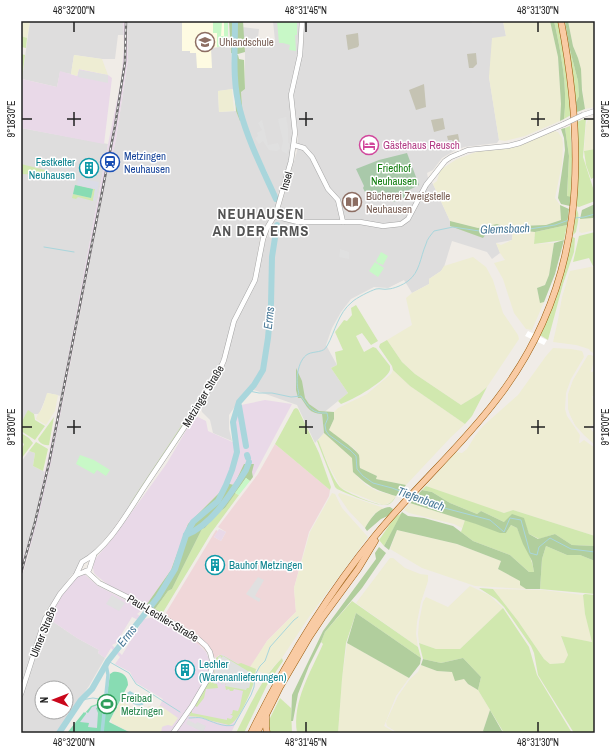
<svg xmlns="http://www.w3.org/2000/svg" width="616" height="754" font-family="'Archivo Narrow',sans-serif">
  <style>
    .residential { fill: #dedddd; fill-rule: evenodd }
    .commercial { fill: #f0d7d9 }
    .industrial { fill: #e9d9e8; fill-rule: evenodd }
    .education { fill: #fefbe2 }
    .construction { fill: #c5c3b3 }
    .farmland { fill: #eeedd3 }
    .grass { fill: #d1e8af }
    .forest { fill: #b1ce9d }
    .cemetery { fill: #a9c9aa }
    .park { fill: #c8f8c7 }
    .pitch { fill: #88dcb3 }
    .parking { fill: #e0e0e0 }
    .plaza { fill: #dbdce6 }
    .water { fill: #a9d6dc }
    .pier { fill: #fff }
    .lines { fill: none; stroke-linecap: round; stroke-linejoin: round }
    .stream { stroke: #a9d6dc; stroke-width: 1 }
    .canal { stroke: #a9d6dc; stroke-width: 3.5 }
    .river { stroke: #a9d6dc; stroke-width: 6 }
    .minor-casing { stroke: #a4a4a4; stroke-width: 5.5 }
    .major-casing { stroke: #985705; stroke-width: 7 }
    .minor { stroke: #fff; stroke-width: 4.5 }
    .major { stroke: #f9cba4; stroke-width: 6 }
    .rail-casing { stroke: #6e6e6e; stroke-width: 2.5 }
    .rail { stroke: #fff; stroke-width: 1; stroke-dasharray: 3; stroke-linecap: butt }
    .minor-bridge-casing { stroke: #a4a4a4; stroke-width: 5.5; stroke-linecap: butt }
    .minor-bridge { stroke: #fff; stroke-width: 4.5 }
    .ticks { fill: none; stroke: #202020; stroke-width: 1.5 }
    .labels { text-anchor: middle; stroke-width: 3; stroke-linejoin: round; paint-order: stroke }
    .education-label { font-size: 11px; fill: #785e54; stroke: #fff; text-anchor: start }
    .hotel-label { font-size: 11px; fill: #b23c85; stroke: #fff; text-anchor: start }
    .transit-label { font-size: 11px; fill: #164399; stroke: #fff; text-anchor: start }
    .culture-label { font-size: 11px; fill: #0d838f; stroke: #fff; text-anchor: start }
    .park-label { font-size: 11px; fill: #127d0f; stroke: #fff }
    .street-label { font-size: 11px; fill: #202020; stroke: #fff }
    .leisure-label { font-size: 11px; fill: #27864d; stroke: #fff; text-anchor: start }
    .water-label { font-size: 12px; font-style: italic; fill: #467796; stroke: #fff }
    .district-label { font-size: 15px; font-weight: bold; letter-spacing: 1px; fill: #535353; stroke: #fff }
    .neatline { fill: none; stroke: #202020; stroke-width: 1.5 }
    .ticks-label { font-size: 10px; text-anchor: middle; fill: #202020 }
  </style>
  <rect width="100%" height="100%" fill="#f0ece7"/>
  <g class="residential">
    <path d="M30 21H123L124 35H118L115 59H102L74 55 71 74 60 72 57 87 22 79Z"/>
    <path d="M127 21H182V51H190V53H196L211 47 230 46 235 89 218 91 219 112 236 111 277 204 260 239 252 282 233 317 221 363 214 379 135 498 110 533 70 577 43 615 77 638 99 650 98 653 105 658 89 686 56 733H21V579L28 557 63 402 107 173H108L116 139 128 60ZM42 688H66V712H42Z"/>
    <path d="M273 21H300L299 44 297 59 289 93 293 137 288 165 277 197 267 172 254 147 243 118 241 92 245 89V52L242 27 259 29 258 38 275 41Z"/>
    <path d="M303 21H471L472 23 503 21 506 36 489 77 499 140 497 143 464 147 454 151 442 158 433 170 427 173 428 178 433 184 450 221 451 226 483 237 489 230 511 229 513 230 512 240 496 243 500 253 492 259 487 252 452 241 444 267 441 271 429 279V284L412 293 404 280 388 288 374 287 351 299 341 312 332 328 326 345 337 365 331 368 348 393 322 414 324 433 315 443 297 405 248 388 229 415V429L232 441 213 433 210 420 202 412 201 408 223 368 229 351 233 328 249 297 265 242 281 206 297 151 298 133 294 109 293 92 304 39Z"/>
    <path d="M21 128 108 144 61 396 48 393 39 414H34L28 411 21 423Z"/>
    <path d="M29 451 35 453 33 466 45 472 34 523 21 565V462Z"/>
  </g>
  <path class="commercial" d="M275 444 330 490 329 496 309 532 294 588 296 612 267 641 249 670 219 655 216 658 206 652 202 647 161 621 216 530 218 531 214 537 221 541 226 532 218 527 258 474Z"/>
  <g class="industrial">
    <path d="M123 21H127L128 60 116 139 109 173H107L51 463 37 523 21 579V565L34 523 60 400 108 144 121 81 124 47Z"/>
    <path d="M79 69 108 75 112 78 104 144 21 128 22 79 57 87 60 71 77 76Z"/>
    <path d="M265 400 292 404 253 477 252 472 234 485 226 483 221 491 188 524 171 570 147 604 107 584 97 576 94 573 93 568 95 559 114 537 167 463 194 417H198L206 421 208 431 237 444 234 426 241 405Z"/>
    <path d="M219 529 226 532 221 541 214 537Z"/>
    <path d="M84 574 98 586 143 609 137 614 145 619 153 617 199 645 206 652 209 659 216 658 222 654 254 673 251 691 231 733H132L112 723 111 719 121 701 142 713 149 706 158 709 163 699 135 682 130 672 115 664 120 657 111 648 105 658 98 653 99 650 77 638 49 619 64 592 78 576ZM132 617 142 622 122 655 112 645 116 643Z"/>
  </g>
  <path class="education" d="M182 21H228V46L211 48 212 68H197L196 53H190V51H182Z"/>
  <g class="construction">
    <path d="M358 33 359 45 358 47 348 50 346 35Z"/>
    <path d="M476 53 477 64 473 68H469L467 54Z"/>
    <path d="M424 84 426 107 416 110 409 90Z"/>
    <path d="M443 118 445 129 434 132 431 120Z"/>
    <path d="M458 134 460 144 454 148 452 140H448L447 136Z"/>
  </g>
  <g class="farmland">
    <path d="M21 21H30L27 38 21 36Z"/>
    <path d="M503 21H550L558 57 561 104 560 121 525 136 505 141 499 140 489 77 492 38 506 36Z"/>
    <path d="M568 21H595V107L585 109 578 58 573 46Z"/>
    <path d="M74 55 102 59 108 75 79 69 77 76 71 74Z"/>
    <path d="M232 89 234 111 219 112 218 91Z"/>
    <path d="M595 118V149L584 151 586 125 588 120Z"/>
    <path d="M554 131 558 132 562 138 563 144 562 164 555 198 560 205 561 220 546 225 519 226 515 230 535 232 534 244 554 243 549 275 545 285 537 288 540 302H544L532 330 526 329 514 313 503 279 494 263 505 260 500 253 496 243 501 245 512 240 513 230 497 224 478 228 450 221 433 184 437 181 440 170 457 159 479 151 497 150 516 147Z"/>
    <path d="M595 216V230L582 233 579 232 580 219 593 218Z"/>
    <path d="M473 257 486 267 493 280 503 313 518 335 519 339 487 387 479 394 461 405 415 374 402 362 387 340 412 325 406 298 412 293 429 284V279L441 271 444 266Z"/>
    <path d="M595 266V354L590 351 589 349 576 345 553 342 558 320 562 297 570 271Z"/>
    <path d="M553 348 571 349 582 351 583 353 584 357 571 379 566 393 565 409 567 416 580 435 579 443H580L584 440 595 448V536L513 510 504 513 487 508 426 486 455 452 462 453 467 449 475 436 483 426 518 395 546 356Z"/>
    <path d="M588 355H591L595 357 591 372 595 371V397L592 396 595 409V424L589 427 595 434V445L584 435 575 425 570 415 568 409V394L573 380Z"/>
    <path d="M393 370 410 386 465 424 451 437 406 485 376 479 377 476 360 468 359 455 355 449 343 442 329 430 334 419V412L338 408 367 394 391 374Z"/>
    <path d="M47 393 58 395 55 411 46 425 36 419 38 414 42 409Z"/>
    <path d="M324 433 353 458V472L366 485 377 491 396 496 393 501 384 505 375 502 341 488 329 466 318 440Z"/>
    <path d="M332 493 335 494 342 508 368 537 309 617 282 658 273 667 267 675 250 667 267 641 296 612 294 588 310 532Z"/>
    <path d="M339 493H340L384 508 374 514 365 528 348 510 338 495Z"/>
    <path d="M410 503 465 520 462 528 454 524 409 513 404 510Z"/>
    <path d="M397 530 457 544 501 561 498 569 521 581 520 585 526 589 475 586 422 568 390 549Z"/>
    <path d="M390 558H393L405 568 420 574 428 575V581L421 602 417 622 416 634 418 647 356 603Z"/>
    <path d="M470 586 489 595 503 608 460 649H436L419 643 418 634 419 622 423 602 426 597 448 607Z"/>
    <path d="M493 589 543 590 583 595 585 614 593 642 561 637 568 655 564 663 550 664 544 659 518 621Z"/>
    <path d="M347 643 409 678 396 696 384 726 396 733H338L342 679Z"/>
    <path d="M421 665 437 671 453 672 464 679 468 684 478 690 490 710 483 731 485 733H398L387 726 386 722 398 696 410 679 418 672Z"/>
    <path d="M121 701 142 713 149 706 157 709 159 706H161L178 718 172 726 168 725 164 726 162 727 161 733H132L112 723 111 719Z"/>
  </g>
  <g class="grass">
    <path d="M554 21H558L563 47 571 115 564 119C568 87 561 53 554 21Z"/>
    <path d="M563 21H565L569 46 578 81 579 96 576 102 577 112 575 113Z"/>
    <path d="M21 36 27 38 26 48 21 47Z"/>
    <path d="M21 54 25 55 21 86Z"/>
    <path d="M586 118 583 157 595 194V201L579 207 576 206 578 175 577 122Z"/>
    <path d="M570 126 572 156 571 197H567L569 156 565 128Z"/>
    <path d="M595 149V177L591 179 586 165 584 151Z"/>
    <path d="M21 164 45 170 47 171 46 175 21 174Z"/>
    <path d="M93 189H95L93 201 78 197 76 199 72 198 73 194 91 198Z"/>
    <path d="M576 209C581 214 577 225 576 232L573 235Z"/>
    <path d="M567 225 564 240 534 244 535 232Z"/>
    <path d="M595 232V266H593L589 258 573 262 579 236Z"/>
    <path d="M572 237 575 238 574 252 563 284 548 340 540 335C555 304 564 271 572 237Z"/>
    <path d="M356 305 378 341 371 345 362 333 356 336 364 352 373 347 376 348 390 366V370C386 381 353 400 341 404L338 401 348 393 331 368 337 365 335 352 343 350 335 332 344 320 347 321 352 315 351 308Z"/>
    <path d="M387 340 402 362 415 374 461 405 479 394 487 387 472 416 465 424 410 386 393 370 392 366 379 347 380 344Z"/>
    <path d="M203 393H204L129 505 130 503Z"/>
    <path d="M296 408 298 409 319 453 331 487 330 490 275 444 294 409Z"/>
    <path d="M28 410 34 414 35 420 45 426 35 440 21 431V423Z"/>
    <path d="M54 417 49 445C45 446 39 443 38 439Z"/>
    <path d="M21 433 29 438 33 443 21 459V452L24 444 21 441Z"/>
    <path d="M318 440C323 451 332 480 341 488 347 493 376 505 384 505 391 504 393 500 396 496 394 500 391 505 385 505 376 506 346 493 337 489L335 487 317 441Z"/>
    <path d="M36 442 48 449 43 471 33 466 35 453 29 451Z"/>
    <path d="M426 486 504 513 513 510 595 536V546L572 545 555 534 539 539 529 534 523 518 504 522 481 511 477 514 450 503 432 492 422 490Z"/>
    <path d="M235 493 239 495 211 533 162 614 155 609 168 591 172 589 202 529 205 528 216 514 225 508Z"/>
    <path d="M402 513 384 546 379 540 395 517Z"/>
    <path d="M465 520 506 533 511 525 517 528C523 543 532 556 534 572H529L510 555 473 541 461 532Z"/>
    <path d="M546 546 567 555H580L595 561V594L540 589 542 559Z"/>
    <path d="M479 588 493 589 518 621 544 659 550 664 564 663 568 655 561 636 592 642 585 614 583 595 585 594 595 595V733H574L538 675 534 653 531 646 504 607 496 599Z"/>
    <path d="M352 601 418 647 421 658 356 613 346 643 342 679 338 733H297C292 701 311 672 323 644L321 642 325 632Z"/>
    <path d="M503 608 529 647 537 675 572 733H504L478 690 481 677 463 658 441 663 423 659 419 643 436 649H460Z"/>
    <path d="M220 655 224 656 238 664 241 663 256 669C255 674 254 680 253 685 250 694 238 723 229 725L208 720 201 717 189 716 192 710V713L227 720V718L231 719 233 716 230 714H232L233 710 238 711 240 706 243 691 234 689 233 691H230L229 689 226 690 225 685 226 683V685L249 688 251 673 222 658 217 660 214 676 216 677H213L216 664V658Z"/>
    <path d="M282 658 283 661 267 685 244 733H236C249 707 261 679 282 658Z"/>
    <path d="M210 679 213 680V683L217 684 218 688 206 689 204 698 197 707 195 706Z"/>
    <path d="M280 698 291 708 292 733H269L268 722Z"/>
  </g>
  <g class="forest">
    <path d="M229 21H243L245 52 238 54 231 53Z"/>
    <path d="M550 21H554C561 53 568 87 564 119L560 121 561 104 558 57Z"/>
    <path d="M565 21H568L573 46 578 58 581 69 582 90 585 109 577 112 576 102 579 96 578 81 569 46Z"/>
    <path d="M238 55 239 59 244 60 245 89 241 92 243 118 240 121 236 111 232 58 233 56Z"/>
    <path d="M565 128 569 156 567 196 571 197 570 206 561 204 558 198 565 150 564 138 561 129Z"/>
    <path d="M595 204V216L593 218 580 219 582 210Z"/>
    <path d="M560 205 569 209 567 225 535 232 515 230 519 226 546 225 561 220Z"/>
    <path d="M450 221 478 228 497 224 511 229 489 230 483 238 450 226Z"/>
    <path d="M564 240 555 274 544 302 540 303 537 288 545 285 549 275 554 243Z"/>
    <path d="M296 368 302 381 305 398 309 404 319 411 334 412V419L329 430C335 435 357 450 359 455 360 459 359 464 360 468L377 476 376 479 406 485 396 496C375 490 369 487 353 472L352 458 324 433 322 414C309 413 308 408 301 398H298L296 390Z"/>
    <path d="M244 464H254L252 472 253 477 250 481 246 478 225 508 216 514 205 528 202 529 172 589 168 591 155 609 147 604 171 570 188 524 221 491 226 483 234 485Z"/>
    <path d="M422 490 432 492 450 503 477 514 481 511 504 522 512 514 524 518 529 534 538 539 555 534 572 545 595 546V561L580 555H567L546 546 542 559 540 589H526L520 585V581L498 569 501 561 457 544 397 530 389 550 384 546 402 512 408 516 424 518 453 526 473 541 510 555 529 572H534L532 561 523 544 517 528 511 525 506 533H500L476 524 410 503Z"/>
    <path d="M390 507 393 509 390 515 381 519 367 531 365 528C371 518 377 508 390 507Z"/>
    <path d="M379 547 386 553 362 588 325 632 321 642 309 666 298 694 293 721H291L292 695 323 631 376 559 375 553Z"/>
    <path d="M356 613 421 658 420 664 409 678 347 643Z"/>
    <path d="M463 658 481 677 478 690 468 684 464 679 455 681 452 672 437 671 421 665 423 659 441 663Z"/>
    <path d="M490 710 502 731 504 733H485L483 731Z"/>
  </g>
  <path class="cemetery" d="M407 153 419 185 409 190 404 198 393 202 388 192 368 198 363 188 364 186 356 169 379 160Z"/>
  <g class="park">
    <path d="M213 21H222L221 36H224V21H228V46L217 47V33H213Z"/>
    <path d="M277 21 297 22V35H295L296 51 289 50 290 45 283 43H279Z"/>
    <path d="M381 252 388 256 383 265 379 263 378 264 384 268 378 277 369 271 375 262 377 264 378 263 376 261Z"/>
    <path d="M80 455 94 460 110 470 106 476 97 470 94 474 76 464Z"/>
    <path d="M246 478 250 481 239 495 235 493Z"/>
  </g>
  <g class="pitch">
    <path d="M75 185 93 189 91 198 73 194Z"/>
    <path d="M113 672C122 671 128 676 128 685L109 722 131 733H67L84 712 85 713 91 706 106 701 110 674Z"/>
  </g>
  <g class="parking">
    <path d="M79 70 108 75V83L78 77Z"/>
    <path d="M286 117 288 128V143L290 144 287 154 282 151 281 149 283 141 278 119Z"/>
    <path d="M262 120 268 145 278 143 280 149 277 151 269 150 263 141 259 144 255 138 258 136 257 133 262 130 258 123Z"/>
    <path d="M413 191 416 193 411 206 406 214 399 221 394 203 405 199 410 192Z"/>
    <path d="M340 249 349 252V259L339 257Z"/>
    <path d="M258 577 264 580 255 596 261 599 259 602 246 594Z"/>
    <path d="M112 595 125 603 119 611 106 604Z"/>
    <path d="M221 656V658L223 656 251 673 250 675 252 676 249 688H247L246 690 225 686 226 683H224L223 685 221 684V682L218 681 217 684 213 683 214 677H216L214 676 217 665V660H219L218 657Z"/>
    <path d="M188 720 196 724 197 722 206 726 203 732 186 724Z"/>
  </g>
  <g class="plaza">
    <path d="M78 178 99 182 95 201 93 200 95 189 77 185Z"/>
    <path d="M101 704 102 706 96 708 98 713 97 728 88 727 89 723 80 722 86 714V712L88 713 92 707Z"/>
  </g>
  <path class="water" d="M130 691 145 700 143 705C135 707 127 702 127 693Z"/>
  <path class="pier" d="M528 331 547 340 544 345 525 336Z"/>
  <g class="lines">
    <g class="stream">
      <path d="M480 21H482"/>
      <path d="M575 218 584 217 595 214"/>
      <path d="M44 247 74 252"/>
      <path d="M249 391 259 393H272L291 397 301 396C309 407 312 414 327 413L328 418 325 425 326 431 329 435 350 450 356 456 357 469 363 476 373 483 392 488 408 494"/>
      <path d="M298 395 299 393C295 383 297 360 308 354 314 351 324 353 327 346 335 332 338 313 352 302 356 298 370 291 376 289 380 288 384 290 388 289 393 289 403 285 408 281 420 272 420 258 426 244 427 239 431 235 434 231L453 227 486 232 505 228 523 230 555 225 569 220"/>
      <path d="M413 496 429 504 490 520 504 532 510 518 521 520 530 553 537 555 539 547 550 538 571 549 595 552"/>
      <path d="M108 661 129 673 136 684 141 687 180 712"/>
      <path d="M81 700 93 698 99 699"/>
      <path d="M189 718C193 718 198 717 202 718 211 721 224 728 234 725L251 695 254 687 255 675 260 666 265 661 270 647 294 620 298 617"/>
    </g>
    <path class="canal" d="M102 733 108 675 106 664"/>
    <g class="river">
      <path d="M235 21C235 50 232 82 240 110 248 141 263 170 276 199"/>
      <path d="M239 406 246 446"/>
      <path d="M247 455 248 458"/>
      <path d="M186 535C213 524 231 493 246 470L249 462"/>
      <path d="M59 733 81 700 92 689 108 661 158 597 175 569 186 535 193 522 218 501 226 485 232 470 237 452 233 422 239 402 254 385 263 370 268 338 271 304 272 257 277 225"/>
    </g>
    <defs>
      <g id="minor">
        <path d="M583 115 595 111"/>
        <path d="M294 145 304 148 312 157 328 189 338 200 343 222"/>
        <path d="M274 216 298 222H360L383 226 401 224 408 219 426 185 434 175 445 161 451 157 468 150 508 146 520 143 564 124"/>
        <path d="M86 571 99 583 145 606 197 638 206 646 210 652 213 664 209 677 192 706 173 733"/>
        <path d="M76 575 89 570 94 555"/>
        <path d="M21 694 45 619 60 594 76 575 82 562C109 548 130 508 147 483 167 453 187 424 206 394L218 374 224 360 234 321 255 280 263 239 267 228 276 213 291 161 295 133 291 95 300 55 302 21"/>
      </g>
      <g id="major">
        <path d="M266 717V727L267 733"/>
        <path d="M251 733C285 664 326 596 375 536 413 489 460 448 497 399 585 285 587 157 561 21"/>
        <path d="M257 733 280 687 310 636 322 618 358 569 375 541"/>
      </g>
    </defs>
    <use href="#minor" class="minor-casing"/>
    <use href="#major" class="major-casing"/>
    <use href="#minor" class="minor"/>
    <use href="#major" class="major"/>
    <defs>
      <path id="rail" d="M21 573 35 522 49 463 115 126 125 62 126 21"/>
    </defs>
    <use href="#rail" class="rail-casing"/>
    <use href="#rail" class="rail"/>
    <defs>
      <path id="minor-bridge" d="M564 124 583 115"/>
    </defs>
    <use href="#minor-bridge" class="minor-bridge-casing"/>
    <use href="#minor-bridge" class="minor-bridge"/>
  </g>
  <path class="ticks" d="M74 22V32M306 22V32M538 22V32M74 112V126M306 112V126M538 112V126M22 119H32M67 119H81M299 119H313M531 119H545M584 119H594M74 420V434M306 420V434M538 420V434M22 427H32M67 427H81M299 427H313M531 427H545M584 427H594M74 722V732M306 722V732M538 722V732"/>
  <defs>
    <symbol id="school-ring" viewBox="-11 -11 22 22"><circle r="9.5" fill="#fff" stroke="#8d6e63" stroke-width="1.5"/><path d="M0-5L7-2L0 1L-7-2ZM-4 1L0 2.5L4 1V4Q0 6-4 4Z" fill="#8d6e63"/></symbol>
    <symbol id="hotel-ring" viewBox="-11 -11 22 22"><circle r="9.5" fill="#fff" stroke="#d1479c" stroke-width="1.5"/><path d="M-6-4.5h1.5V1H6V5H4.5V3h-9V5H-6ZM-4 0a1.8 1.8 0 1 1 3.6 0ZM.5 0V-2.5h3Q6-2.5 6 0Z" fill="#d1479c"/></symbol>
    <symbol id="station-ring" viewBox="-11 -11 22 22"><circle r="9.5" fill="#fff" stroke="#1a4fb4" stroke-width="1.5"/><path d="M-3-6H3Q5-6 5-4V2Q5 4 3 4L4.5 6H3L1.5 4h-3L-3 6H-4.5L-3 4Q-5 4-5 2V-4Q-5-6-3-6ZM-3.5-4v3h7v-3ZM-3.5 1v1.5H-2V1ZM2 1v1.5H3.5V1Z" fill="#1a4fb4"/></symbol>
    <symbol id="building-ring" viewBox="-11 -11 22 22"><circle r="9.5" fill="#fff" stroke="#0f9aa8" stroke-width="1.5"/><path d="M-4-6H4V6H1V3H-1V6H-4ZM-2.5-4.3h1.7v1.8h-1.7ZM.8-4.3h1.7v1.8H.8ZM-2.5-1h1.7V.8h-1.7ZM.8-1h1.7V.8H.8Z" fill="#0f9aa8"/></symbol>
    <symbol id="library-ring" viewBox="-11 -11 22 22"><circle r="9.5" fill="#fff" stroke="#8d6e63" stroke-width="1.5"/><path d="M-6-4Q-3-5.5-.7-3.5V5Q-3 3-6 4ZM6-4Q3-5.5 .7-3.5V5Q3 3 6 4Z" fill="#8d6e63"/></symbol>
    <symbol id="stadium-ring" viewBox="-11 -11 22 22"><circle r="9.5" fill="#fff" stroke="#2e9e5b" stroke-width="1.5"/><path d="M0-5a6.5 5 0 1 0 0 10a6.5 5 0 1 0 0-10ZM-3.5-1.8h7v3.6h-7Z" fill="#2e9e5b"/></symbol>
  </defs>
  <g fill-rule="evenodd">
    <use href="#school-ring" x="194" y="31" width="22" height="22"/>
    <use href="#hotel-ring" x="358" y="134" width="22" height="22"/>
    <use href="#station-ring" x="99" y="151" width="22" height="22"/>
    <use href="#building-ring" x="78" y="157" width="22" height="22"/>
    <use href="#library-ring" x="341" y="191" width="22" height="22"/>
    <use href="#building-ring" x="204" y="554" width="22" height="22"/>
    <use href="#building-ring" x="174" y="659" width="22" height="22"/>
    <use href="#stadium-ring" x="96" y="693" width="22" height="22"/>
  </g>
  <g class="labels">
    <g class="education-label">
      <text x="219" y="46">Uhlandschule</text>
      <text x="366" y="200">Bücherei Zweigstelle<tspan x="366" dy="13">Neuhausen</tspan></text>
    </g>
    <g class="hotel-label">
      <text x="383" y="149">Gästehaus Reusch</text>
    </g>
    <g class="transit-label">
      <text x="124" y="160">Metzingen<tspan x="124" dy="13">Neuhausen</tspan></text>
    </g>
    <g class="culture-label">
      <text x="75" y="166" text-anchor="end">Festkelter<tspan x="75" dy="13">Neuhausen</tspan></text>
      <text x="229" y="569">Bauhof Metzingen</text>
      <text x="199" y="668">Lechler<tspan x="199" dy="13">(Warenanlieferungen)</tspan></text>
    </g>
    <g class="park-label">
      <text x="394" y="172">Friedhof<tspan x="394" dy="13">Neuhausen</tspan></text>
    </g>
    <g class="street-label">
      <text transform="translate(286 181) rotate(-74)" y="4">Insel</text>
      <text transform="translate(203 396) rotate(-59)" y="4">Metzinger Straße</text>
      <text transform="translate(163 618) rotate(31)" y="4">Paul-Lechler-Straße</text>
      <text transform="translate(43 632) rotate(-68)" y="4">Ulmer Straße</text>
    </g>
    <g class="leisure-label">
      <text x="121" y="702">Freibad<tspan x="121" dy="13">Metzingen</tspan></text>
    </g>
    <g class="water-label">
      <text transform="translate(505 229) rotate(-2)" y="4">Glemsbach</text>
      <text transform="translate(269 318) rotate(-84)" y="4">Erms</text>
      <text transform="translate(421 499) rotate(20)" y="4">Tiefenbach</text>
      <text transform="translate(127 636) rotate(-52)" y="4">Erms</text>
    </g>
    <g class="district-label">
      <text x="261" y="219">NEUHAUSEN<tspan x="261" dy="17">AN DER ERMS</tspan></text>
    </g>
  </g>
  <rect width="616" height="754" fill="none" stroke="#ffffff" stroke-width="44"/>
  <g transform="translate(54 700) rotate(270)"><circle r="19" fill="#ffffff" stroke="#a6a6a6"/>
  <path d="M0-3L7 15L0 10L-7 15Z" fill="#ca071c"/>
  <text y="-6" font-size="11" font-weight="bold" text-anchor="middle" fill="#202020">N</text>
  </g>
  <rect x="22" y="22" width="572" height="710" class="neatline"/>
  <g class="ticks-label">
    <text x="74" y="14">48°32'00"N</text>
    <text x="306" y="14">48°31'45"N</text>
    <text x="538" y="14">48°31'30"N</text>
    <text transform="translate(605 119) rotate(-90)" y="4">9°18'30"E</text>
    <text transform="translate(11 119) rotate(-90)" y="4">9°18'30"E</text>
    <text transform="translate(605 427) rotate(-90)" y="4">9°18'00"E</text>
    <text transform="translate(11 427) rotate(-90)" y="4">9°18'00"E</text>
    <text x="74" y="746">48°32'00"N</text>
    <text x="306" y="746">48°31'45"N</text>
    <text x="538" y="746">48°31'30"N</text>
  </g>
</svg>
